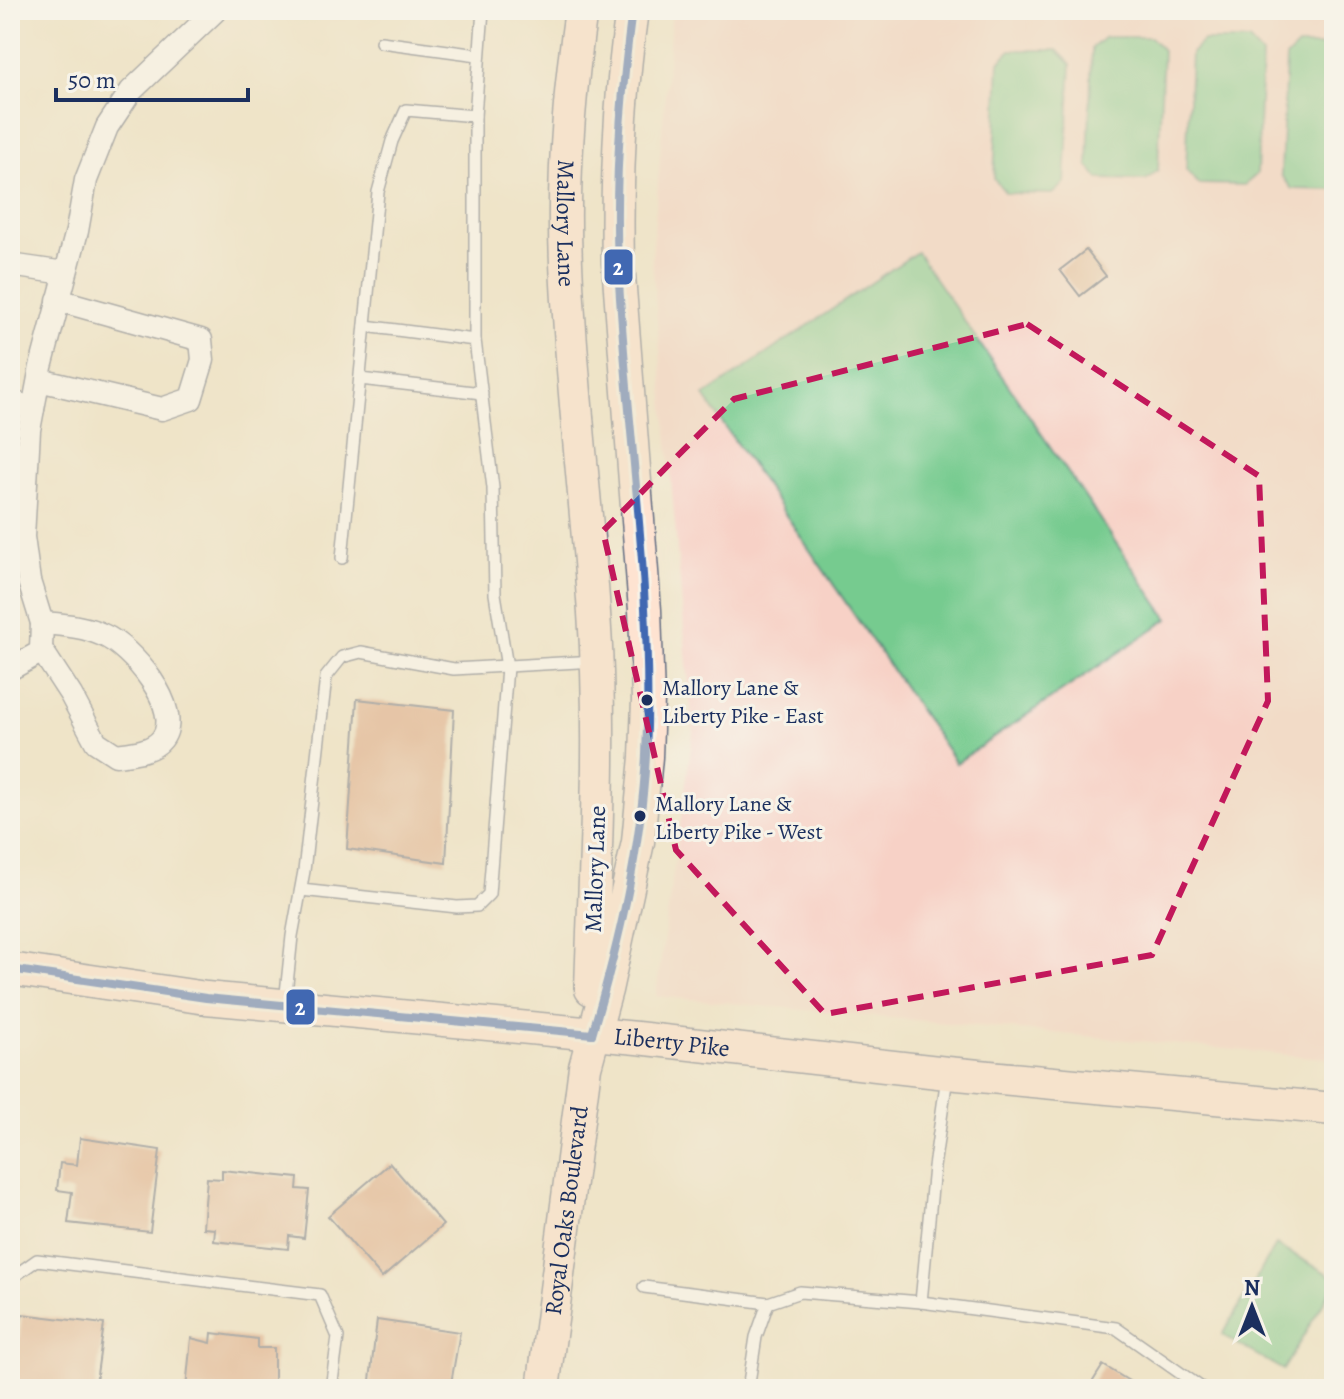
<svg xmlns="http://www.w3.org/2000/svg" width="1344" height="1399" font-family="Alegreya,serif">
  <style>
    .built { fill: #f7d1c6 }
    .green { fill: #76cb8f; stroke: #487d76; stroke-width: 2 }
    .building { fill: #dca17e }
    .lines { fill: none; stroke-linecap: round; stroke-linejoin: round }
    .lane-casing { stroke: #656e83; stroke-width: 14 }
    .street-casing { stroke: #656e83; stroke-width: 25 }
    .secondary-casing { stroke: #656e83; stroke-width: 35 }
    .lane { stroke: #fff; stroke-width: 11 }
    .street { stroke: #fff; stroke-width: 22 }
    .secondary { stroke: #fee3d1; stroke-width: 32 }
    .bus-1-casing { stroke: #f7f3e8; stroke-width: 14 }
    .bus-1 { stroke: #4168b2; stroke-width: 8 }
    .marked { fill: none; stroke: #c2185b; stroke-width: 6; stroke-dasharray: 16 10; stroke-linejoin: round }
    .bus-dot { fill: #1b2f5e; stroke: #f7f3e8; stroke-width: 3 }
    .labels { text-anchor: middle; stroke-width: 6; stroke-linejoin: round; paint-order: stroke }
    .bus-label { font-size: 22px; fill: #1b2f5e; stroke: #f7f3e8; text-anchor: start }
    .street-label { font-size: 24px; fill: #1b2f5e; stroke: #f7f3e8 }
    .line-badge { stroke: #f7f3e8; stroke-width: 3 }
    .badge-label { font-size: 22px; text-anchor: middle; font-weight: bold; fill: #fff }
  </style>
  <rect width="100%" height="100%" fill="#f7f3e8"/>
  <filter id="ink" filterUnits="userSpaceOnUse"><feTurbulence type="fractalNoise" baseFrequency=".0125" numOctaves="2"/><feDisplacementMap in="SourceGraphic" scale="16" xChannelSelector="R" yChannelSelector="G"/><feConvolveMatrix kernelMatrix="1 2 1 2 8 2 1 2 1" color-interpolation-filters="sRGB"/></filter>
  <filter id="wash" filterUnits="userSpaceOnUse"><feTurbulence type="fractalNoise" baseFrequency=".006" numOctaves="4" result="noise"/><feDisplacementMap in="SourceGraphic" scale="32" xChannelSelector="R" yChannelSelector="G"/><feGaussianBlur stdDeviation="1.8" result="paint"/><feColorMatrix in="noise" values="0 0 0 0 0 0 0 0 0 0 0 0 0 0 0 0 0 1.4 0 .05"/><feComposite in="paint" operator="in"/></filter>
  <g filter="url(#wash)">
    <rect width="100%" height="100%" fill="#efe4c8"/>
    <path class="built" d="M672 10H1334V1059L656 996 693 733 652 258Z"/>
    <g class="green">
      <path d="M1105 37H1150L1163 50 1158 170 1146 180 1099 179 1088 165 1092 48Z"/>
      <path d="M1203 41H1249L1262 55 1257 174 1245 185 1198 184 1186 170 1191 53Z"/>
      <path d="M1298 46H1334V190L1292 189 1281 175 1286 58Z"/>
      <path d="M1011 50H1057L1071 64 1065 183 1053 194 1006 193 994 179 999 62Z"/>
      <path d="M917 252 1168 619 956 763 704 396Z"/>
      <path d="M1276 1245 1334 1277V1285L1283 1370 1222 1335Z"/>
    </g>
    <g id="blocks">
      <g class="building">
        <path d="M1086 250 1106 276 1080 296 1060 270Z"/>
        <path d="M357 699 454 710 446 863 347 849Z"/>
        <path d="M80 1138 160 1150 150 1232 68 1223 72 1192 57 1190 60 1163 77 1165Z"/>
        <path d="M390 1163 443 1225 382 1278 328 1216Z"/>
        <path d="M222 1170 298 1178 297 1189 309 1190 304 1238 289 1236 288 1249 214 1241 215 1229 203 1228 207 1178 222 1179Z"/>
        <path d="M22 1314 104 1324 95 1389H13Z"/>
        <path d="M377 1320 460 1332 450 1389H369Z"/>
        <path d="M212 1333 257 1339V1348H274V1389H186L191 1338 211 1343Z"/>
        <path d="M1103 1365 1142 1389H1088Z"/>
      </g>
    </g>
  </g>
  <g filter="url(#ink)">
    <use href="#blocks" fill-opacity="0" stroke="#656e83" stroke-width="2"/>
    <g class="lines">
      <defs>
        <g id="lane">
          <path d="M381 42 478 55"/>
          <path d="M365 326 475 340"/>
          <path d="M360 379 482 393"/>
          <path d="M342 558 378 192 392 141 406 110 475 116"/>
          <path d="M301 890 457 907 477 906 489 894 507 667 495 594 493 488 475 340V116L483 10"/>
          <path d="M285 1003 292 936 304 871 326 677 342 657 361 652 454 669 596 661"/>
          <path d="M10 1279 37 1260 320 1295 338 1337 331 1389"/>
          <path d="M644 1287 768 1303"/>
          <path d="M921 1302 934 1167 947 1077"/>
          <path d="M748 1389 756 1337 768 1303 800 1292 921 1302 1116 1328 1203 1389"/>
        </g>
        <g id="street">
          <path d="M10 265 65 273"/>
          <path d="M39 380 162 409 191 399 203 360 201 340 58 300"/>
          <path d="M10 401 33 409"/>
          <path d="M41 649 71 695 96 742 116 755C130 753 152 752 162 739 185 709 130 646 103 635 84 626 64 625 42 623"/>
          <path d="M10 669 37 654 41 649 42 623 29 581 23 537 29 430 41 367 77 231 86 180 107 127 131 91 216 10"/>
        </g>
        <g id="secondary">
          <path id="s1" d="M581 10C569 94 562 179 566 263 571 380 586 497 594 613 603 739 595 863 591 989"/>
          <path id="s2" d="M10 969 206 998 637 1038 947 1073 1334 1109"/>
          <path id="s3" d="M543 1389 585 1067 606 990 638 842 646 757 648 700 645 610 618 263C616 177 620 95 632 10"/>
        </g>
      </defs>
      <use href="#lane" class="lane-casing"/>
      <use href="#street" class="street-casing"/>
      <use href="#secondary" class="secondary-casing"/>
      <use href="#lane" class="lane"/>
      <use href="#street" class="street"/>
      <use href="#secondary" class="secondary"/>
      <defs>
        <g id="bus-1">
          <path d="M10 969 206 998 592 1034"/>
          <path d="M592 1034C619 943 641 850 646 755 654 591 626 427 618 264 614 180 621 94 632 10"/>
        </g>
      </defs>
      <use href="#bus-1" class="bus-1-casing"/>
      <use href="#bus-1" class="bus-1"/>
    </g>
  </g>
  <path d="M0 0H1344V1399H0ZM1027 324 1259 476 1268 701 1152 955 825 1014 676 850 603 531 734 399Z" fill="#efe4c8" fill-opacity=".55" fill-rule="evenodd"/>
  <path class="marked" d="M1027 324 1259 476 1268 701 1152 955 825 1014 676 850 603 531 734 399Z"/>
  <g class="bus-dot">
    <circle cx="647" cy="700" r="7"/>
    <circle cx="640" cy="816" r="7"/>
  </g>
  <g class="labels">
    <g class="bus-label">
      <text x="662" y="695">Mallory Lane &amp;<tspan x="662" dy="28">Liberty Pike - East</tspan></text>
      <text x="655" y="811">Mallory Lane &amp;<tspan x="655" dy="28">Liberty Pike - West</tspan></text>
    </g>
    <g class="street-label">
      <text dy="8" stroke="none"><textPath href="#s1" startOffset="214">Mallory Lane</textPath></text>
      <text transform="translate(595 869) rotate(-88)" y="8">Mallory Lane</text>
      <text dy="8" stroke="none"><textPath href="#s2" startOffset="666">Liberty Pike</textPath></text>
      <text dy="8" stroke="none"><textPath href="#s3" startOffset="180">Royal Oaks Boulevard</textPath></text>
    </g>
  </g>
  <g class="line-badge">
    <rect x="603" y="248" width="31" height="38" rx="8" fill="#4168b2"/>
    <rect x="285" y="988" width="31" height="38" rx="8" fill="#4168b2"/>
  </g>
  <g class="badge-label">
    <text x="618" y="275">2</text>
    <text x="300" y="1015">2</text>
  </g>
  <rect width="1344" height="1399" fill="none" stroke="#f7f3e8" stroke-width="40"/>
  <g transform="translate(1252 1307)" stroke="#f7f3e8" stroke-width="6" paint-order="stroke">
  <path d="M0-6L14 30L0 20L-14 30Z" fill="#1b2f5e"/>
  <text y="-12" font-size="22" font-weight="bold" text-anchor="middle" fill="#1b2f5e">N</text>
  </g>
  <path d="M56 88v12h192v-12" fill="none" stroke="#1b2f5e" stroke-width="4"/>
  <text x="68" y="88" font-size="24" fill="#1b2f5e" stroke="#f7f3e8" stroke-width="6" paint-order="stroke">50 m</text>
</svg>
